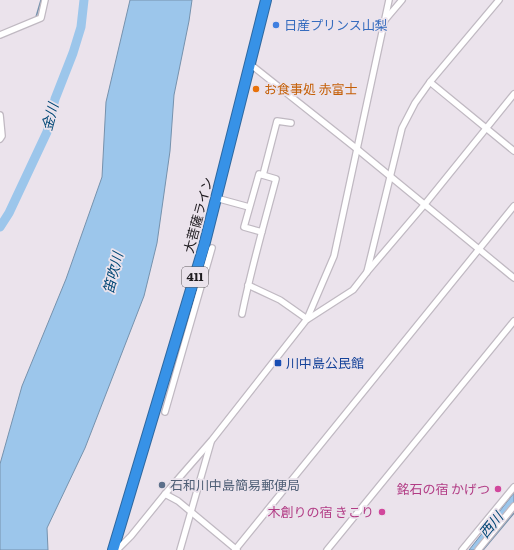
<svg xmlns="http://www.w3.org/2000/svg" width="514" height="550" font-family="Literata,'Noto Sans JP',serif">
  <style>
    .water { fill: #9cc6eb; stroke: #7692ad }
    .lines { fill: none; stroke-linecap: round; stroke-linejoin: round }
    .stream { stroke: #7692ad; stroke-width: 1.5 }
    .river { stroke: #9cc6eb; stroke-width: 9 }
    .street-casing { stroke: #c0b9c2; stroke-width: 8 }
    .highway-casing { stroke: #2e68a0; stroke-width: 12 }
    .street { stroke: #fff; stroke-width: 5.5 }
    .highway { stroke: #3792e7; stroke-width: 10 }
    .shop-dot { fill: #3f7fe0; stroke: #ebe3ec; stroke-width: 1.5 }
    .food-dot { fill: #e8710a; stroke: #ebe3ec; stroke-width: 1.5 }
    .transit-dot { fill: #1a4fb4; stroke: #ebe3ec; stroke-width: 1.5 }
    .service-dot { fill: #5c6f8a; stroke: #ebe3ec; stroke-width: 1.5 }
    .hotel-dot { fill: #d1479c; stroke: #ebe3ec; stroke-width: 1.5 }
    .labels { text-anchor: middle; stroke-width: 3.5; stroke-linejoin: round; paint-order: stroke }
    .shield { fill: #ebe3ec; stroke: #5a565b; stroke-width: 1 }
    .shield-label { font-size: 12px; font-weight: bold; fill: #1c191d }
    .shop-label { font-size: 13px; fill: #366cbe; stroke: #ebe3ec; text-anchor: start }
    .food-label { font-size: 13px; fill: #c56008; stroke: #ebe3ec; text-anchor: start }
    .street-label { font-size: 13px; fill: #1c191d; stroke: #ebe3ec }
    .transit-label { font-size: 13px; fill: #164399; stroke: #ebe3ec; text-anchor: start }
    .service-label { font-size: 13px; fill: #4e5e75; stroke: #ebe3ec; text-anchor: start }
    .hotel-label { font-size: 13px; fill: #b23c85; stroke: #ebe3ec; text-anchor: end }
    .water-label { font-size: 14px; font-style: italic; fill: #004775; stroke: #ebe3ec }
  </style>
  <rect width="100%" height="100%" fill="#ebe3ec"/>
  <g class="water">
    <path d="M130 0H192L189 21 174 95 170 151 157 243 144 296 85 448 47 528 48 550H0V464L22 386 66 279 102 177 106 102Z"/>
    <path d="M514 493V504L477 550H469Z"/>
  </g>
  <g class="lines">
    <g class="stream">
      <path d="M35 18 36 17 41 0"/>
      <path d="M483 550 514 513"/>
    </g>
    <path class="river" d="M0 227 9 213 47 132 55 99 73 53 81 27 84 0"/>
    <defs>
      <g id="street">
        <path d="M385 20 402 0"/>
        <path d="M0 35 41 18 45 0"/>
        <path d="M250 64 357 149 514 278"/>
        <path d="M430 82 514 151"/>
        <path d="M0 115 2 136 0 139"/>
        <path d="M263 175 277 121 291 123"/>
        <path d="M216 198 249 207"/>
        <path d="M367 272 402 128 415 103 430 82 499 0"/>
        <path d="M248 285 280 300 307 319"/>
        <path d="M242 314C251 269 264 224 276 179L259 174 244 227 262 232"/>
        <path d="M308 319 353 290 367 272 425 204 514 94"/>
        <path d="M165 412 212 248"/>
        <path d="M165 494 178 501 237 550"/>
        <path d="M117 550 131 536 165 494 212 440 307 319 334 256 389 0"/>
        <path d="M180 550 211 442"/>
        <path d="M235 550 514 206"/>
        <path d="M327 550 514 321"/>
        <path d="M462 550 514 487"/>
        <path d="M478 550 514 506"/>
      </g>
      <path id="highway" d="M113 550 204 246 266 0"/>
    </defs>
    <use href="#street" class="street-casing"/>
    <use href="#highway" class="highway-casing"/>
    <use href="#street" class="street"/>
    <use href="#highway" class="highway"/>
  </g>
  <circle class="shop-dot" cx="276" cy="25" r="4"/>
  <circle class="food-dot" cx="256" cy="89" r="4"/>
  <rect class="transit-dot" x="274" y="359" width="8" height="8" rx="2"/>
  <circle class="service-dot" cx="162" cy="485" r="4"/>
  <g class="hotel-dot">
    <circle cx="498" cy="489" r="4"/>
    <circle cx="382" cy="512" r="4"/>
  </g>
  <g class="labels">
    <rect class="shield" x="182" y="267" width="26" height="20" rx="3"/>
    <g class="shield-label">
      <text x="195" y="281">411</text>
    </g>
    <g class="shop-label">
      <text x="284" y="30">日産プリンス山梨</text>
    </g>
    <g class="food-label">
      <text x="264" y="94">お食事処 赤富士</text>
    </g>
    <g class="street-label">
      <text transform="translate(198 215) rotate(-75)" y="5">大菩薩ライン</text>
    </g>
    <g class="transit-label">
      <text x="286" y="368">川中島公民館</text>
    </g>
    <g class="service-label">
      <text x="170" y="490">石和川中島簡易郵便局</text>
    </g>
    <g class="hotel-label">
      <text x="490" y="494">銘石の宿 かげつ</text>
      <text x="374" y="517">木創りの宿 きこり</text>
    </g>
    <g class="water-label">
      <text transform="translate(50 117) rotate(-75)" y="5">金川</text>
      <text transform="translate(113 273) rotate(-76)" y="5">笛吹川</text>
      <text transform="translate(491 525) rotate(-51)" y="5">西川</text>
    </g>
  </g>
</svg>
